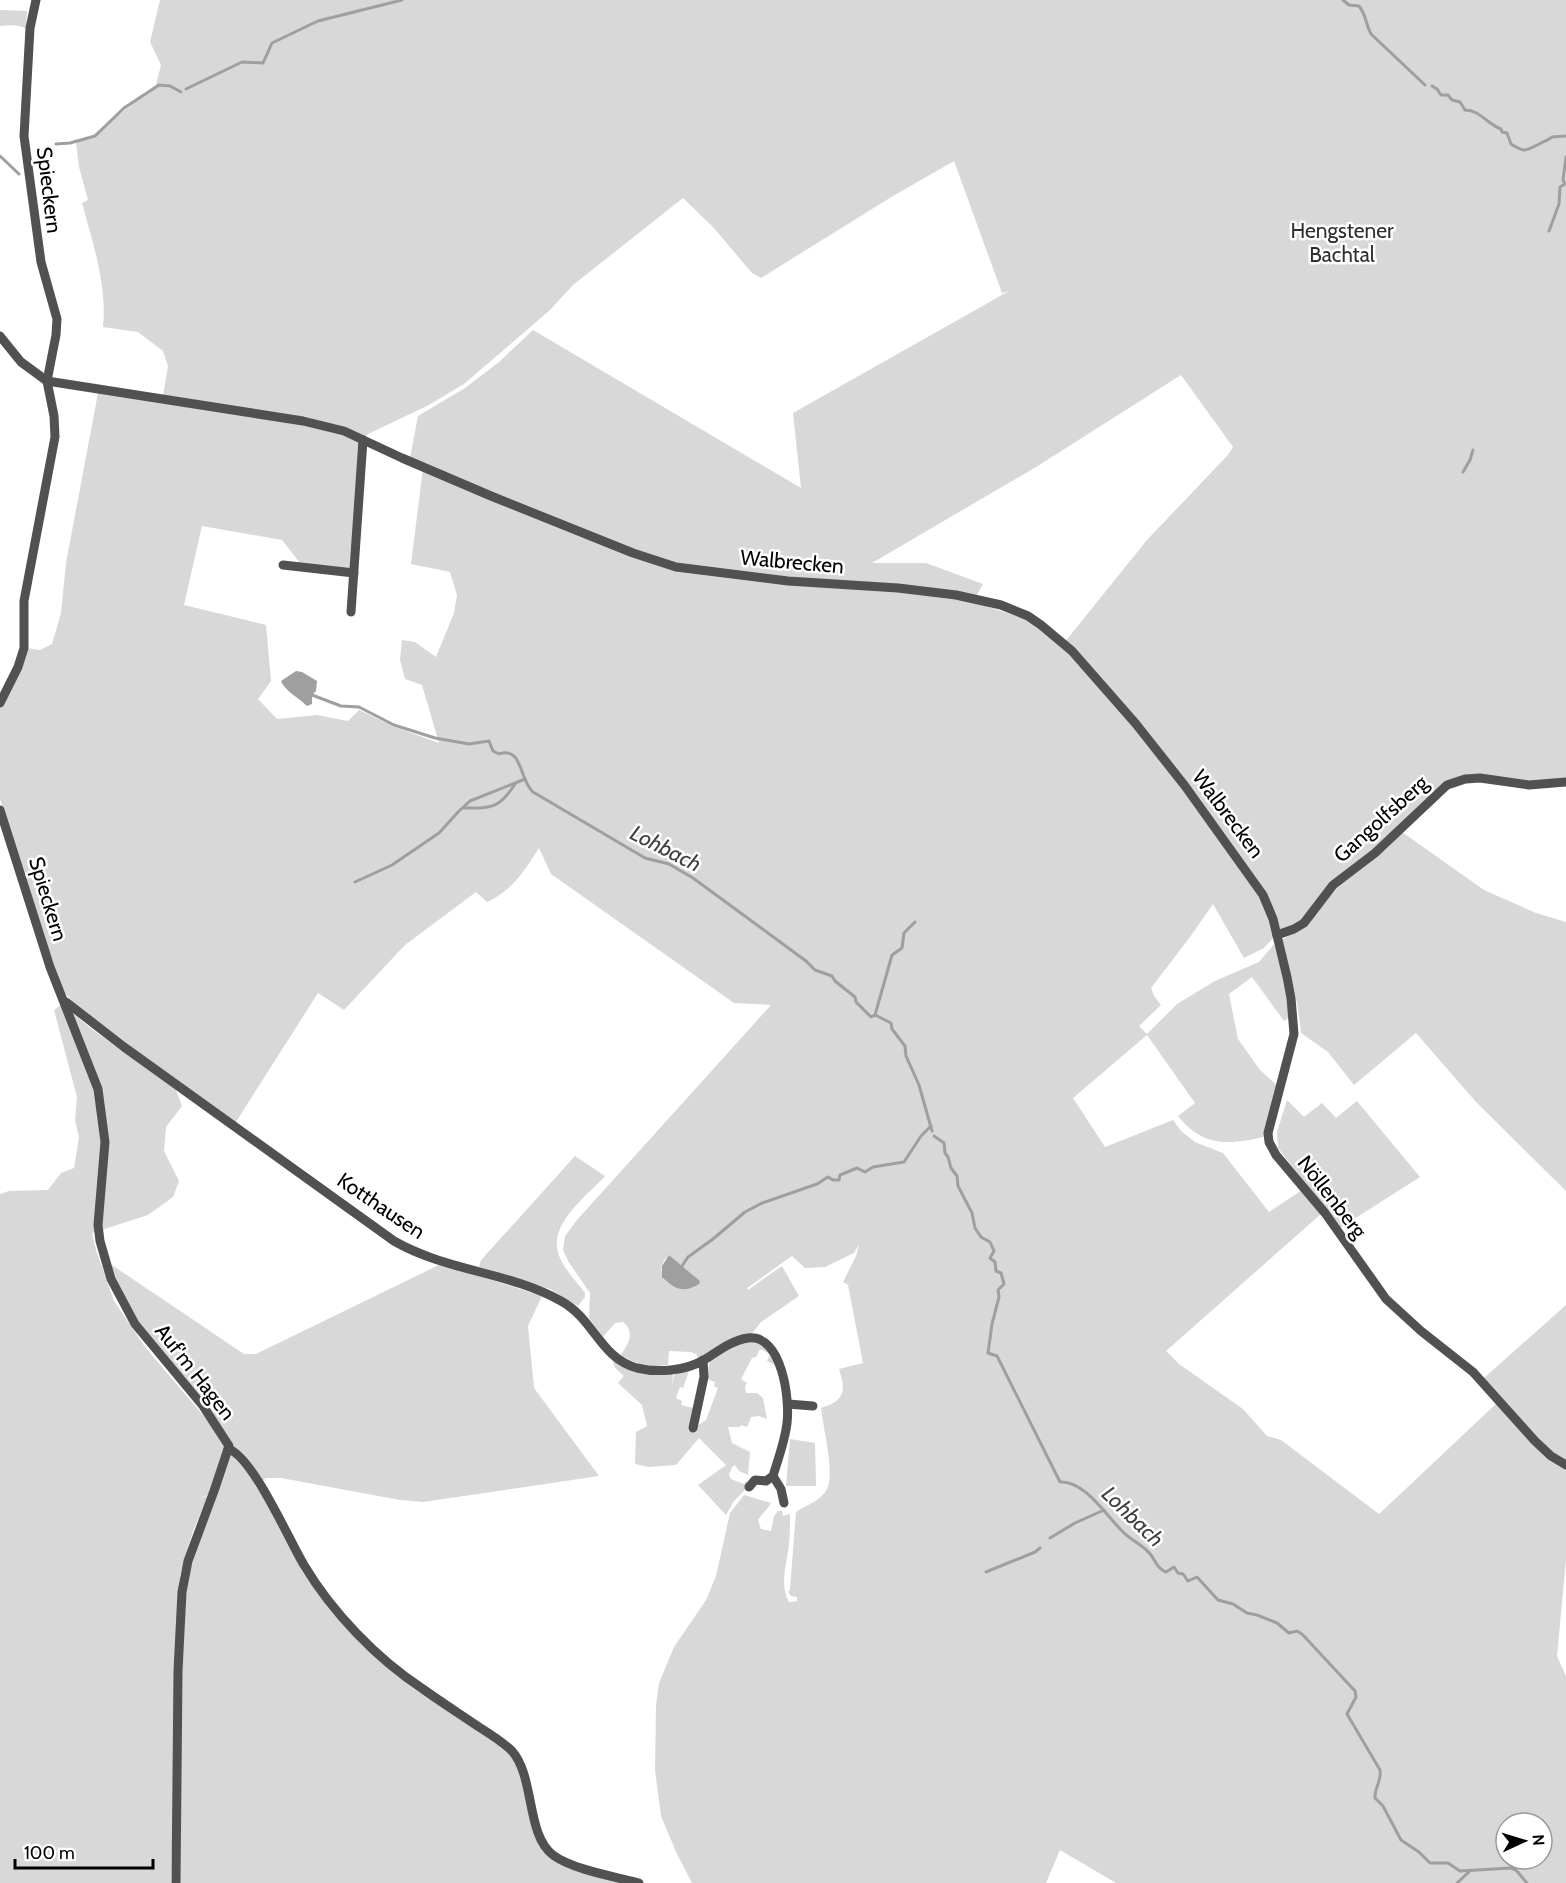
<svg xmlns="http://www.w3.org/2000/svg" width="1566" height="1883" font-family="Cabin,sans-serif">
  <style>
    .green { fill: #d8d8d8; fill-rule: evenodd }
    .water { fill: #9f9f9f }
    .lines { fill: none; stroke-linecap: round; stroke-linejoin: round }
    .stream { stroke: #9f9f9f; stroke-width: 3 }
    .minor { stroke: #515151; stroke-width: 9 }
    .labels { text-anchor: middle; stroke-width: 5; stroke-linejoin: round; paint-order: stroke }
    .street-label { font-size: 21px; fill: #000; stroke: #fff }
    .park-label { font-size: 21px; fill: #2f2f2f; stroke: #fff }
    .water-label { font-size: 22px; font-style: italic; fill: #404040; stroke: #fff }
  </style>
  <rect width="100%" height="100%" fill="#fff"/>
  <g class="green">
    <path d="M160 0H1566V784L1475 781 1444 791 1402 832 1484 890 1536 913 1566 922V1191L1476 1102 1416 1033 1354 1085 1328 1052 1301 1033C1298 1001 1291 972 1280 941L1288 936 1287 932 1276 935 1264 948 1244 958 1213 904 1190 937 1151 988 1154 996 1161 1005 1139 1026 1147 1034 1177 1004 1215 981 1259 962 1274 944 1294 1013 1284 1021 1252 977 1229 994 1238 1039 1260 1070 1281 1089 1267 1136C1231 1145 1203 1148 1178 1116L1195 1103 1147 1035 1073 1098 1105 1147 1173 1120 1181 1131 1195 1142 1223 1153 1269 1212 1302 1190 1321 1214 1166 1351 1179 1364 1243 1409 1267 1436 1281 1440 1379 1514 1497 1403 1566 1468V1560L1557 1656 1566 1676V1883H1116L1060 1850 1046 1883H692L677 1854 661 1816 655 1770 656 1705 659 1683 674 1647 706 1600 716 1576 730 1513 744 1495 771 1503C770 1506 762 1514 758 1520L761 1529 771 1531 774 1516 778 1511H782L783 1516 790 1514C790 1524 790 1534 789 1544 787 1563 779 1585 789 1602L797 1601V1597L791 1596 788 1592 790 1590 796 1512C806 1505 821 1501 827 1489 835 1473 823 1427 821 1408 845 1401 846 1391 839 1369L863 1363 848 1285 843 1282 856 1256 859 1244 854 1253 825 1267 805 1268 792 1256 747 1288 748 1290 782 1266 799 1296 761 1322 751 1335 698 1359 696 1353 694 1354 692 1352 669 1351 668 1365C650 1367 636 1365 621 1355 628 1343 636 1333 623 1322L615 1323 603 1337 589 1318 590 1293 568 1261 563 1250 565 1236 577 1220 771 1005 734 1003 551 874 539 848C525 870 512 891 487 902L476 892 405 945 344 1010 318 993 234 1125 77 1007 65 993 47 946 0 799V707L26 648 40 650 52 644 61 613 66 563 98 393 162 402 168 366 163 351 138 332 103 327C107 284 93 244 82 203L88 200 79 167 76 141 93 135 156 85 161 65 150 42ZM954 161 1002 293 1009 291 793 413 801 488 533 330 499 362 465 388 418 416 410 458 423 468 411 564 450 572 457 595 454 613 436 657 415 642 402 640 400 660 405 679 422 685 439 743 395 727 359 710 348 721 317 715 277 719 258 699 271 681 266 625 184 605 202 526 282 540 300 563 354 573 363 440 368 434 427 406 464 384 550 310 573 285 683 198 713 227 752 273 761 278 893 196ZM1181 375 1233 447 1227 456 1147 540 1064 643 1032 621 973 602 983 584 926 563H872L1036 467ZM669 1255 700 1281 692 1288 661 1270 663 1262ZM1506 1823H1542V1859H1506Z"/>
    <path d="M0 10 27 11 26 28 14 25 0 26Z"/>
    <path d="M62 1004 89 1027 176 1090 182 1106 166 1127 164 1151 179 1181 173 1197 148 1215 92 1233 96 1250 114 1301 145 1347 202 1414 254 1479 256 1488 259 1485 293 1550 363 1640 516 1758 534 1824 553 1858 634 1883H179L182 1671 187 1577 216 1493 198 1498 208 1496 193 1531 180 1575 171 1883H0V1194L9 1191 48 1190 61 1173 74 1168 79 1137 75 1121 77 1097 54 1010Z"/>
    <path d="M1287 1100 1304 1117 1322 1103 1336 1118 1357 1101 1420 1177 1340 1228 1278 1148 1277 1132Z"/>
    <path d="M575 1156 605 1176C586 1197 545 1226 560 1258 565 1270 577 1282 585 1293V1297L578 1306 550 1289 479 1267 481 1260Z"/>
    <path d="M106 1261 244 1354H256L441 1264 542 1296 528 1326 534 1388 599 1476 423 1502 400 1500 281 1478H266L261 1482 135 1324Z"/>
    <path d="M1566 1305V1461C1533 1441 1509 1406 1484 1378Z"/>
    <path d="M752 1340 769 1350 775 1365 767 1361 770 1354 760 1349 756 1357 752 1358 741 1379 747 1383 745 1386 746 1393H757L763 1398 767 1419 759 1416 751 1417 747 1427 741 1425 740 1427H728L732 1443 750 1452 748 1475 739 1471 735 1465 732 1467 729 1475 731 1479 744 1484 746 1481 747 1484 750 1485 734 1501 726 1515 698 1485 726 1465 699 1438 676 1465 649 1467 635 1464 636 1432 647 1426 642 1405 618 1383 624 1376 615 1368 611 1357 624 1365 670 1372 673 1375 672 1385 675 1372 689 1371 683 1388 680 1387 676 1398 682 1401 681 1405 693 1408 694 1417 688 1430 690 1431 706 1420 718 1388 714 1386 715 1382 707 1379 710 1358 729 1347Z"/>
    <path d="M790 1439 815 1443 816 1486H786Z"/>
  </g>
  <g class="water">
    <path d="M296 671 302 672 317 681 316 691 312 695V704L307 706C299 698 284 690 281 681Z"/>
    <path d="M669 1255 700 1281 699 1284C683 1294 675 1289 662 1277V1266Z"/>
  </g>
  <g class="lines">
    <g class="stream">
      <path d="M1343 0 1349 5 1359 6C1367 16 1365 23 1371 34L1425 85"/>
      <path d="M1432 86 1437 89 1441 95H1448L1452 100 1460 102 1465 110C1480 110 1487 124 1501 129L1502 132 1507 133 1511 144C1525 153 1525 151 1539 144 1544 141 1547 141 1552 137L1566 136"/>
      <path d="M186 89 242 62 263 63 272 43 318 21 402 0"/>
      <path d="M56 144 70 143 95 136 124 108 159 85 170 86 181 92"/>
      <path d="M0 156 19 174"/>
      <path d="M1549 231 1559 204 1560 187 1565 184 1563 180 1566 157"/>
      <path d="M1463 472 1470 460 1473 450"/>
      <path d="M312 695 341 706 359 707 394 725 435 738 469 744 489 741 493 751 499 754C523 746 519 780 533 792L645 858 669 864 693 878 806 961 815 970 832 976 835 981 855 997 856 1002 871 1017 875 1015 891 1023 892 1029 905 1046 906 1056 919 1085 932 1131"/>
      <path d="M463 808C491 808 499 809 515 784"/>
      <path d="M355 882 392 865 439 833 459 811 470 801 525 779"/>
      <path d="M875 1015 892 955 902 948 904 933 915 922"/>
      <path d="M934 1136 944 1143 945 1153 948 1157 951 1168 957 1176 958 1186 972 1213 975 1228 981 1237 990 1242 994 1251 990 1258 995 1262 996 1271 1001 1273 1004 1284 998 1290 999 1297 992 1324 988 1353 997 1356 1060 1482C1084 1480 1106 1515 1122 1531 1130 1540 1143 1544 1151 1555 1156 1562 1158 1569 1166 1572L1174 1567 1178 1573 1183 1574 1188 1581 1197 1577 1218 1600 1233 1604 1247 1613 1257 1615 1277 1623 1289 1633 1297 1631 1302 1634 1355 1691 1356 1697 1347 1714 1380 1770C1382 1781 1374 1788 1375 1798L1383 1806 1401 1840 1419 1852 1430 1863H1448L1460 1871 1511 1868 1516 1870 1527 1883"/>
      <path d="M682 1266 688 1257 713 1239 745 1212 762 1203 817 1184 828 1177 833 1180H839L840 1175 857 1168 865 1172 873 1167 904 1162 921 1136 931 1126"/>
      <path d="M1050 1538 1075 1523 1104 1510"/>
      <path d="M986 1572 1035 1552 1040 1548"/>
      <path d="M1457 1883 1469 1872"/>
    </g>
    <g class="minor">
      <path d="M0 336 21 362 47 381 303 421 344 431 402 458 491 496 633 553 676 567 788 581 898 588 956 595 1001 605 1028 616 1041 625 1072 651 1136 724 1185 786 1263 895 1273 919 1287 977 1291 998 1294 1034 1268 1133 1269 1142 1276 1155 1325 1213 1386 1299 1421 1331 1473 1372 1535 1441 1551 1456 1566 1465"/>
      <path d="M283 565 354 573"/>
      <path d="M351 612 363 440"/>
      <path d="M0 703 18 667 24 648V601L55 437 54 416 47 381 56 335 57 319 41 262 24 136 30 28 36 0"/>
      <path d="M0 810 50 967 98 1089 105 1142 98 1225 100 1241 111 1279 135 1324 203 1406 229 1446 214 1491 188 1561 182 1592 178 1671 176 1883"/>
      <path d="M1277 935 1294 929 1304 923 1333 885 1375 853 1447 785 1465 779 1480 778 1529 785 1566 782"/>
      <path d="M66 1002 124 1047 394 1241C446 1271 509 1272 561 1301 594 1319 600 1358 637 1368 658 1373 685 1371 704 1360 717 1352 732 1340 748 1338 782 1334 790 1399 787 1423 785 1441 778 1459 773 1476L766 1481 755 1480 749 1487"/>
      <path d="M788 1404 813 1406"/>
      <path d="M693 1428 704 1377 703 1360"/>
      <path d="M228 1449C252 1455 290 1542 304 1565 332 1612 377 1659 423 1689 441 1702 460 1714 479 1727 490 1734 503 1742 512 1751 535 1777 526 1835 553 1855 571 1869 616 1877 639 1883"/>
      <path d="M773 1476 781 1489 784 1503"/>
    </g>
  </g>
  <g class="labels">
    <g class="street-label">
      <text transform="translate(49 190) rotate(83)" y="7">Spieckern</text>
      <text transform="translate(792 562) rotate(5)" y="7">Walbrecken</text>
      <text transform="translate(1228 814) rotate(53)" y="7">Walbrecken</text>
      <text transform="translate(1381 819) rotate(-42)" y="7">Gangolfsberg</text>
      <text transform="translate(48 899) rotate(73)" y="7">Spieckern</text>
      <text transform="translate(1332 1197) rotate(52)" y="7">Nöllenberg</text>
      <text transform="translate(381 1206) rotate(34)" y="7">Kotthausen</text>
      <text transform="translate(195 1372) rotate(52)" y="7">Auf'm Hagen</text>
    </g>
    <g class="park-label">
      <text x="1342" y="238">Hengstener<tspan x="1342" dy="24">Bachtal</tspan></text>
    </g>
    <g class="water-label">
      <text transform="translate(666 848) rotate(27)" y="8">Lohbach</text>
      <text transform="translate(1133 1516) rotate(44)" y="8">Lohbach</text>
    </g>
  </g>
  <g transform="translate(1524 1841) rotate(86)"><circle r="28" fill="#ffffff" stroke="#999999" stroke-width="1.5"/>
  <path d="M0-4.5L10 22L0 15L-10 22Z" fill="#000000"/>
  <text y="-9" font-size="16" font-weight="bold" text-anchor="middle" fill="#000000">N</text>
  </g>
  <path d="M15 1859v9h138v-9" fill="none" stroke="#000000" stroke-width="3"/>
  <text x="24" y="1859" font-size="18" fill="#000000" stroke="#ffffff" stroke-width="4.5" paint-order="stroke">100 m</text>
</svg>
